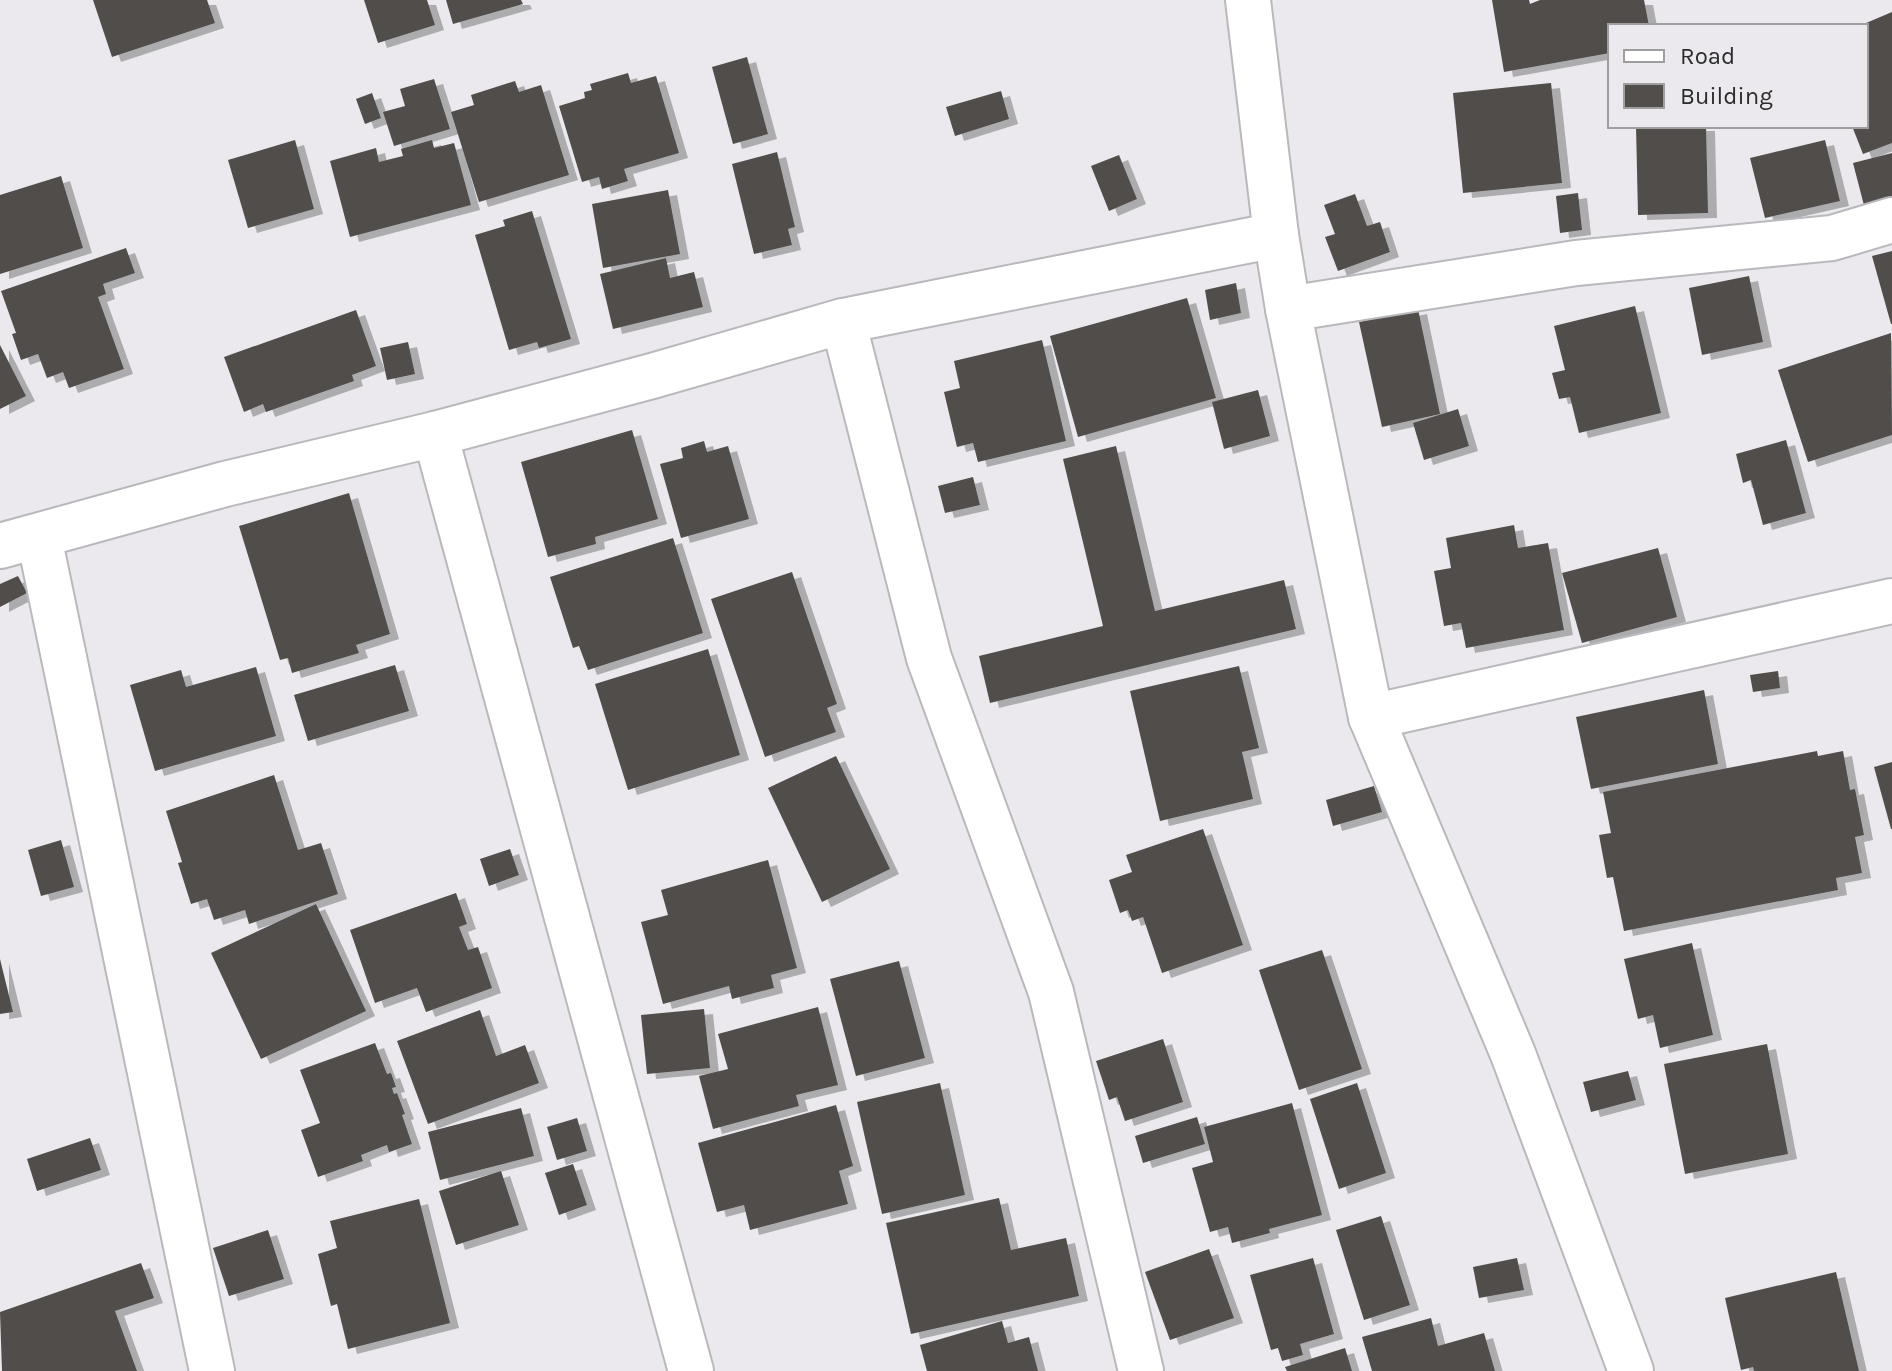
<svg xmlns="http://www.w3.org/2000/svg" width="1892" height="1371" font-family="Karla,sans-serif">
  <style>
    .building { fill: #514e4b; filter: url(#shadow) }
    .lines { fill: none; stroke-linecap: round; stroke-linejoin: round }
    .minor-casing { stroke: #b9b8bc; stroke-width: 48 }
    .minor { stroke: #fff; stroke-width: 44 }
  </style>
  <defs>
    <filter id="shadow"><feDropShadow dx="9" dy="5" stdDeviation="0" flood-color="#0004"/></filter>
  </defs>
  <rect width="100%" height="100%" fill="#ebe9ed"/>
  <g class="building">
    <path d="M93 0H207L215 23 112 57Z"/>
    <path d="M364 0H427L435 25 378 43Z"/>
    <path d="M446 0H521L523 4 453 24Z"/>
    <path d="M1492 0H1529L1530 4 1540 0H1644L1649 26H1610V53L1504 72Z"/>
    <path d="M1892 12V143L1863 154 1852 126H1866V26H1859Z"/>
    <path d="M747 57 768 134 733 144 712 67Z"/>
    <path d="M628 73 631 83 656 76 679 153 624 169 628 181 602 189 599 177 582 182 559 106 585 98 584 92 592 90 590 84Z"/>
    <path d="M434 79 450 129 394 146 383 112 405 106 400 89Z"/>
    <path d="M515 81 519 92 541 85 569 175 479 202 451 112 474 105 471 95Z"/>
    <path d="M1551 83 1562 183 1463 193 1453 93Z"/>
    <path d="M1001 91 1009 119 955 136 946 107Z"/>
    <path d="M372 93 381 118 365 124 356 99Z"/>
    <path d="M1636 126H1706L1708 213 1638 215Z"/>
    <path d="M295 140 314 209 248 228 228 160Z"/>
    <path d="M432 140 434 148 454 143 471 205 350 237 330 161 376 148 379 162 403 156 401 149Z"/>
    <path d="M1825 140 1840 201 1765 218 1750 158Z"/>
    <path d="M777 152 795 227 788 229 792 245 754 254 732 164Z"/>
    <path d="M1892 153V210L1867 217 1853 163Z"/>
    <path d="M1119 155 1137 199 1109 211 1091 166Z"/>
    <path d="M61 176 83 248 0 274V195Z"/>
    <path d="M668 190 680 254 603 268 592 204Z"/>
    <path d="M1578 193 1582 230 1560 233 1556 196Z"/>
    <path d="M1355 194 1367 226 1380 222 1390 252 1338 271 1325 237 1335 234 1324 205Z"/>
    <path d="M532 211 571 339 539 348 537 342 509 350 475 235 505 226 503 220Z"/>
    <path d="M126 248 135 273 103 284 106 294 98 297 124 369 69 388 63 372 47 378 38 354 21 360 12 334 16 333 1 291Z"/>
    <path d="M1892 251V324H1891L1872 256Z"/>
    <path d="M666 258 670 278 694 272 703 307 613 329 600 274Z"/>
    <path d="M1749 276 1763 342 1702 355 1689 288Z"/>
    <path d="M1236 283 1241 313 1210 320 1205 290Z"/>
    <path d="M1187 298 1216 398 1078 437 1050 336Z"/>
    <path d="M1635 306 1661 413 1579 433 1570 397 1559 399 1552 373 1565 370 1554 326Z"/>
    <path d="M1418 309 1440 414 1382 427 1359 322Z"/>
    <path d="M356 310 376 366 352 375 354 381 266 412 263 404 244 412 224 357Z"/>
    <path d="M1891 333 1892 435 1808 462 1778 370Z"/>
    <path d="M1042 340 1066 441 978 462 973 443 957 447 944 392 960 388 954 361Z"/>
    <path d="M408 342 415 374 387 380 380 348Z"/>
    <path d="M0 345 26 396 0 409Z"/>
    <path d="M1258 390 1270 436 1224 449 1212 402Z"/>
    <path d="M1458 409 1469 446 1424 460 1413 423Z"/>
    <path d="M632 430 658 519 595 537 596 544 548 557 521 462Z"/>
    <path d="M1786 440 1806 513 1763 525 1751 480 1743 483 1736 454Z"/>
    <path d="M704 441 707 452 728 446 749 519 681 538 660 464 683 458 681 448Z"/>
    <path d="M1116 446 1155 611 1284 580 1296 629 990 703 979 656 1103 626 1063 459Z"/>
    <path d="M973 477 980 505 945 513 938 486Z"/>
    <path d="M349 493 390 634 356 645 359 653 292 673 288 658 280 660 239 526Z"/>
    <path d="M1514 525 1518 548 1548 543 1564 630 1466 648 1461 623 1444 626 1434 571 1451 568 1446 538Z"/>
    <path d="M673 538 703 633 588 670 579 646 573 648 550 577Z"/>
    <path d="M1658 548 1677 617 1582 643 1562 573Z"/>
    <path d="M792 572 837 704 827 708 836 732 765 757 711 599Z"/>
    <path d="M18 576 27 593 0 607V584Z"/>
    <path d="M708 649 740 755 628 790 595 684Z"/>
    <path d="M395 665 409 711 308 741 294 695Z"/>
    <path d="M1239 666 1259 748 1242 752 1253 799 1160 821 1130 691Z"/>
    <path d="M256 667 276 736 155 771 130 685 181 670 186 687Z"/>
    <path d="M1778 671 1780 688 1753 692 1750 675Z"/>
    <path d="M1704 690 1718 764 1591 789 1576 717Z"/>
    <path d="M1817 751 1818 756 1843 751 1850 790 1855 789 1864 835 1855 837 1862 873 1836 878 1838 890 1624 931 1613 877 1607 878 1599 835 1611 833 1603 792Z"/>
    <path d="M836 756 890 869 822 902 768 788Z"/>
    <path d="M1892 762V829H1891L1874 767Z"/>
    <path d="M274 775 298 850 321 843 338 894 249 924 245 910 214 920 207 899 191 904 178 863 182 862 166 811Z"/>
    <path d="M1374 786 1382 812 1333 826 1326 800Z"/>
    <path d="M1203 829 1243 945 1162 973 1143 917 1132 921 1128 910 1120 913 1109 880 1132 872 1126 855Z"/>
    <path d="M61 840 74 887 41 896 28 850Z"/>
    <path d="M510 849 519 875 489 886 480 859Z"/>
    <path d="M768 860 797 968 771 975 774 988 732 999 729 986 663 1004 641 922 668 915 661 890Z"/>
    <path d="M456 893 467 924 459 927 468 950 478 947 492 988 426 1012 417 988 375 1003 350 930Z"/>
    <path d="M316 904 366 1011 261 1059 211 953Z"/>
    <path d="M1692 943 1713 1035 1660 1048 1653 1015 1638 1019 1624 959Z"/>
    <path d="M1322 950 1362 1069 1299 1090 1259 970Z"/>
    <path d="M0 959 13 1012 0 1014Z"/>
    <path d="M899 961 925 1058 856 1076 830 979Z"/>
    <path d="M818 1007 838 1085 796 1095 799 1106 713 1129 699 1076 728 1069 718 1034Z"/>
    <path d="M704 1009 710 1068 647 1074 641 1015Z"/>
    <path d="M480 1010 496 1056 525 1045 539 1083 428 1124 397 1041Z"/>
    <path d="M1163 1039 1183 1102 1125 1121 1117 1097 1109 1100 1096 1061Z"/>
    <path d="M375 1043 387 1074 391 1073 396 1087 392 1088 394 1094 397 1093 405 1114 402 1115 412 1144 389 1152 387 1145 361 1155 363 1161 318 1177 301 1130 320 1123 300 1070Z"/>
    <path d="M1767 1044 1788 1154 1685 1174 1664 1064Z"/>
    <path d="M1628 1071 1636 1100 1591 1112 1583 1082Z"/>
    <path d="M940 1083 965 1195 882 1214 857 1102Z"/>
    <path d="M1357 1083 1386 1173 1339 1189 1310 1099Z"/>
    <path d="M1292 1103 1322 1215 1269 1229 1270 1233 1232 1243 1228 1227 1210 1232 1192 1168 1213 1162 1204 1127Z"/>
    <path d="M836 1105 853 1166 839 1171 848 1204 750 1230 744 1205 717 1212 698 1143Z"/>
    <path d="M521 1108 534 1156 440 1180 428 1132Z"/>
    <path d="M1197 1117 1205 1144 1143 1163 1135 1136Z"/>
    <path d="M577 1118 587 1151 557 1160 547 1127Z"/>
    <path d="M90 1138 101 1170 37 1191 27 1159Z"/>
    <path d="M573 1164 587 1205 559 1215 545 1173Z"/>
    <path d="M501 1171 519 1225 456 1245 439 1191Z"/>
    <path d="M999 1198 1011 1250 1066 1238 1079 1296 911 1334 886 1223Z"/>
    <path d="M419 1199 450 1323 348 1349 337 1304 331 1306 318 1254 337 1248 330 1221Z"/>
    <path d="M1381 1216 1410 1305 1364 1320 1336 1230Z"/>
    <path d="M268 1230 284 1279 229 1296 213 1248Z"/>
    <path d="M1209 1249 1234 1318 1170 1340 1145 1272Z"/>
    <path d="M1313 1258 1334 1334 1300 1344 1303 1355 1282 1361 1278 1348 1271 1350 1250 1275Z"/>
    <path d="M1517 1258 1524 1290 1479 1298 1473 1267Z"/>
    <path d="M141 1263 154 1298 115 1311 137 1371H2L0 1312Z"/>
    <path d="M1836 1272 1859 1371H1754L1753 1367 1741 1370 1725 1298Z"/>
    <path d="M1431 1318 1438 1346 1484 1333 1495 1371H1372L1362 1337Z"/>
    <path d="M1002 1321 1008 1343 1029 1337 1038 1371H927L920 1345Z"/>
    <path d="M1345 1348 1352 1371H1287L1285 1367Z"/>
  </g>
  <g class="lines">
    <defs>
      <g id="minor">
        <path d="M1248 0 1276 235 1288 309 1371 717 1513 1054 1631 1371"/>
        <path d="M1288 309 1576 263 1832 238 1892 220"/>
        <path d="M843 321 929 658 1051 992 1141 1371"/>
        <path d="M435 434 691 1371"/>
        <path d="M39 537 212 1371"/>
        <path d="M0 546 225 484 435 434 652 376 843 321 1276 235"/>
        <path d="M1371 717 1892 601"/>
      </g>
    </defs>
    <use href="#minor" class="minor-casing"/>
    <use href="#minor" class="minor"/>
  </g>
  <rect x="1608" y="24" width="260" height="104" fill="#ebe9ed" stroke="#9e9da0" stroke-width="2"/>
  <rect x="1624" y="50" width="40" height="12" fill="#ffffff" stroke="#9e9da0" stroke-width="2"/>
  <text x="1680" y="64" font-size="24" fill="#2b2b2c">Road</text>
  <rect x="1624" y="84" width="40" height="24" fill="#514e4b" stroke="#9e9da0" stroke-width="2"/>
  <text x="1680" y="104" font-size="24" fill="#2b2b2c">Building</text>
</svg>
